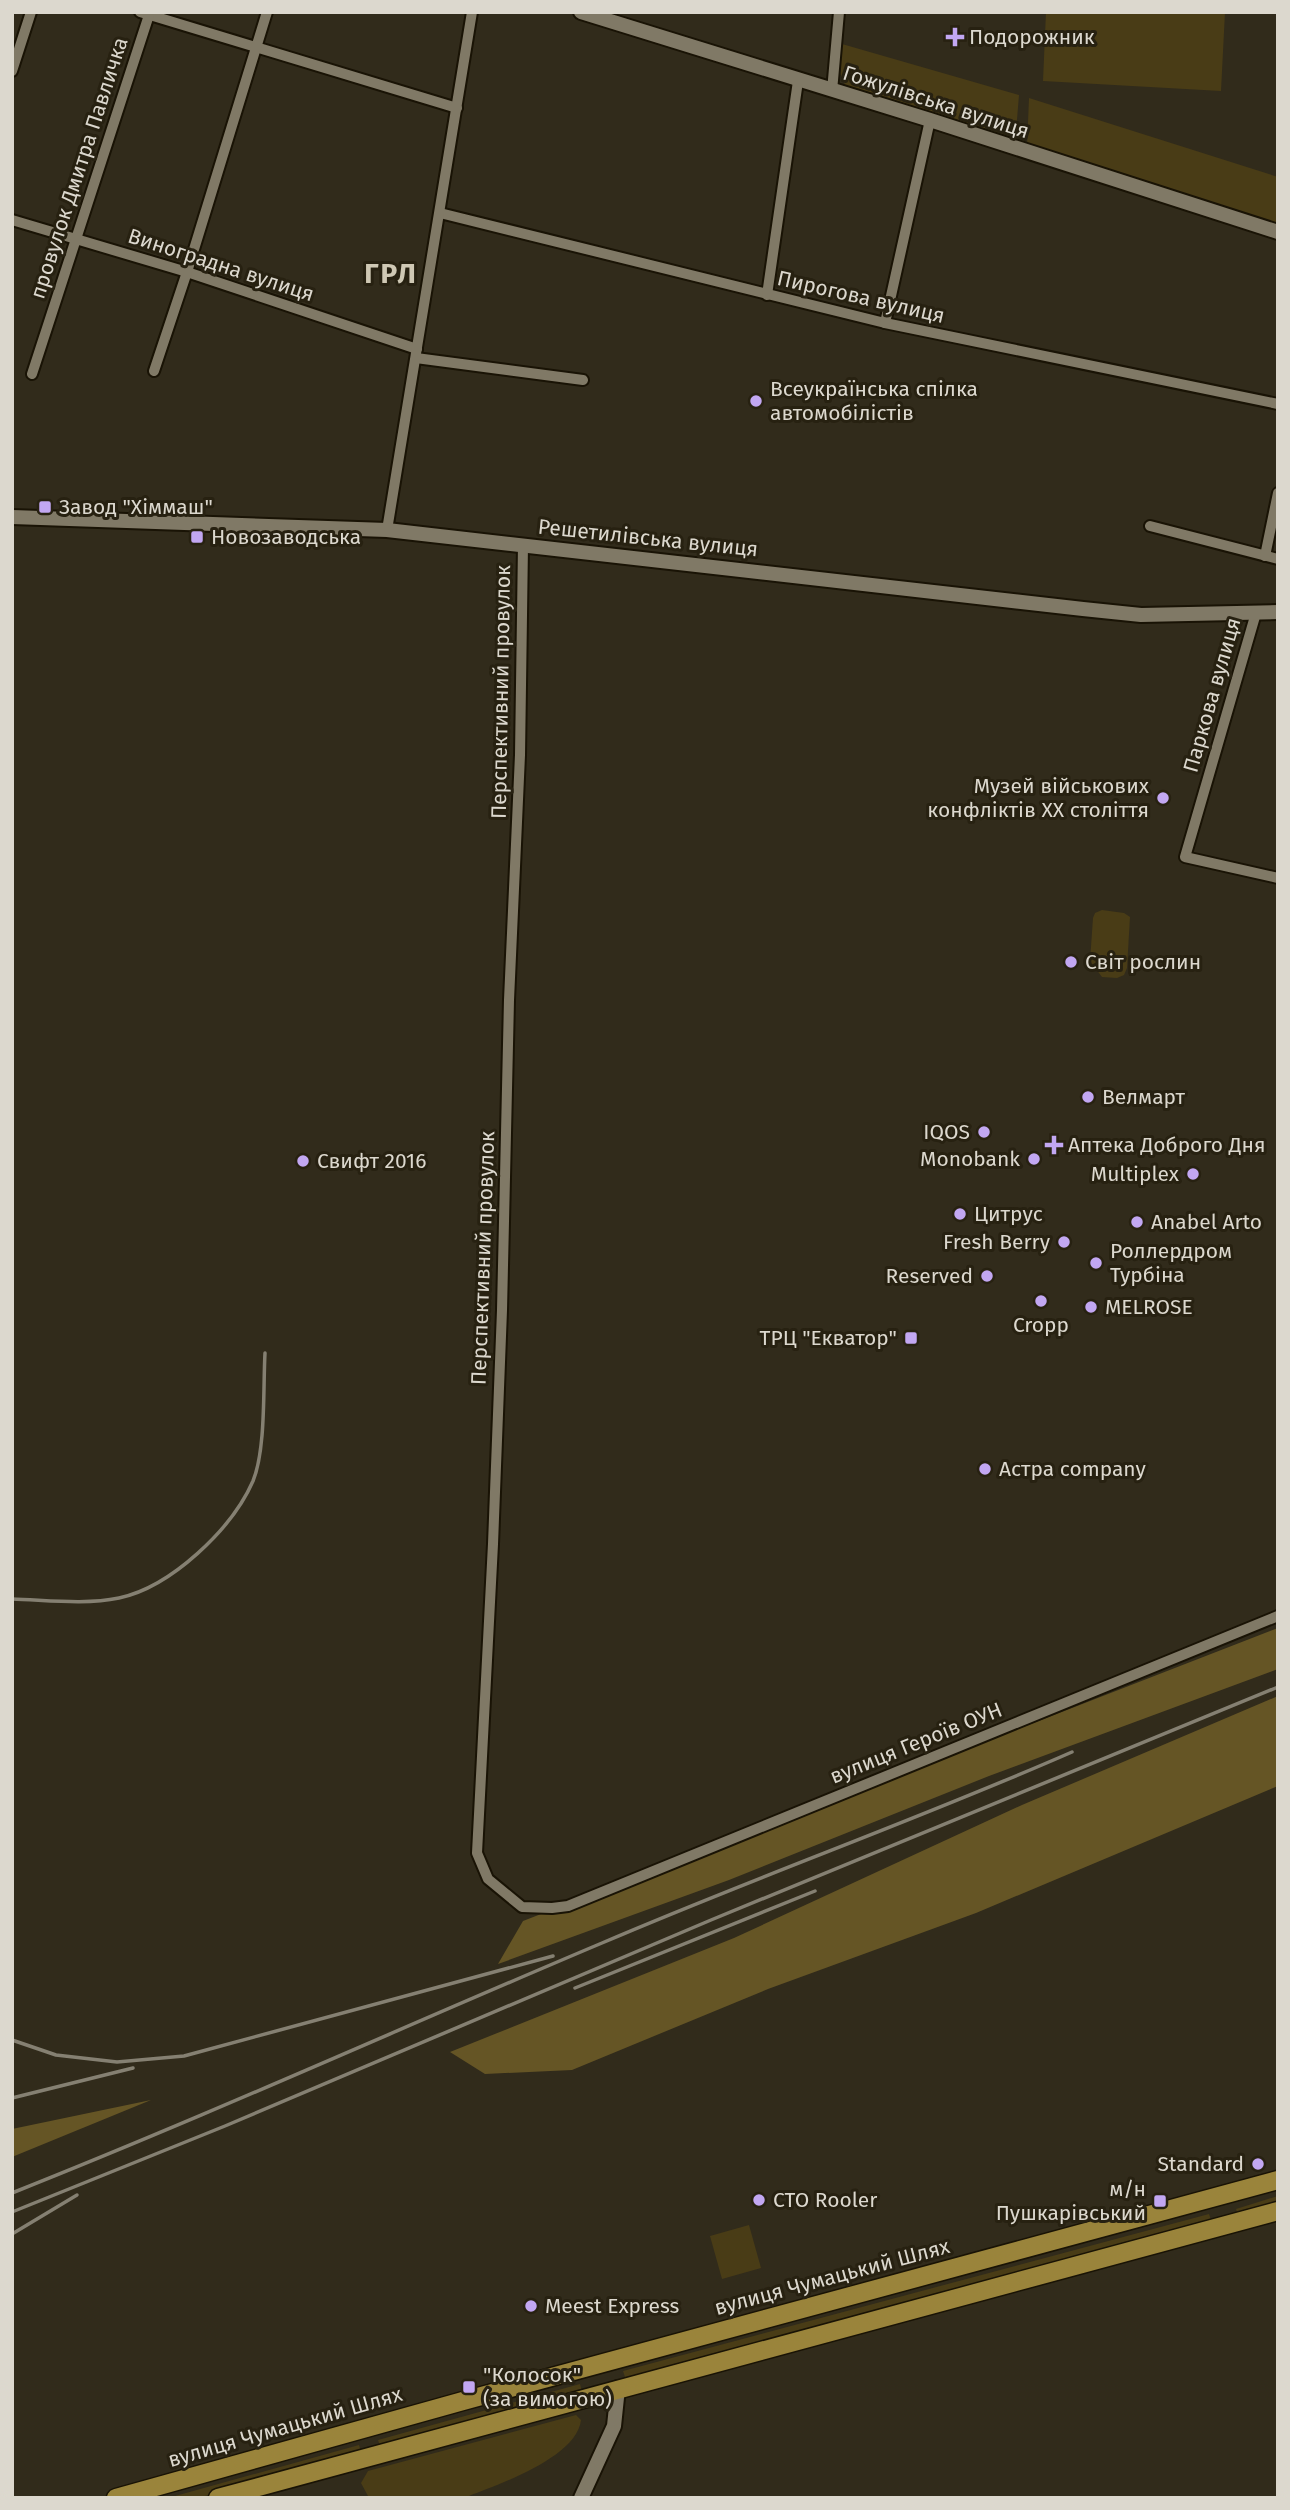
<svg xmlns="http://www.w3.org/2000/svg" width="1290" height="2510" font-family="'Fira Sans',sans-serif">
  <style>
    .green { fill: #493c16 }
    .forest { fill: #655525 }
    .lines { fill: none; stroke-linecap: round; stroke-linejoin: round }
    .minor-casing { stroke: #191305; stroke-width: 14 }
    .tertiary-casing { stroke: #191305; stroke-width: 18 }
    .primary-casing { stroke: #191305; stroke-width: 21 }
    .minor { stroke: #807966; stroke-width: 10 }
    .tertiary { stroke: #807966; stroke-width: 14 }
    .primary { stroke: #9a843b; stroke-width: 18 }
    .rail { stroke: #858072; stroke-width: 3.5 }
    .poi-dot { fill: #c2a7f2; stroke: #272111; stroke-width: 2.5 }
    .labels { text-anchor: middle; stroke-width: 6; stroke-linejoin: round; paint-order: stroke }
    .poi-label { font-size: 21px; fill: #dcd8ce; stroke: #272111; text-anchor: start }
    .street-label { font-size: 21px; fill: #dcd8ce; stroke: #272111 }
    .district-label { font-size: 28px; font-weight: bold; letter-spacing: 2px; fill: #cfc8b4; stroke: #272111 }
  </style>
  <rect width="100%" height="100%" fill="#312b1b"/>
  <g class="green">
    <path d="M1046 12H1225L1221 91 1043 81Z"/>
    <path d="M842 44 1019 95 1015 144 846 87 840 73Z"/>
    <path d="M1029 98 1278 177V227L1027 147Z"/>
    <path d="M1102 910 1124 913 1130 917 1127 968 1124 975 1117 978 1102 977 1090 961 1093 918 1095 913Z"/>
    <path d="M1278 2196V2204L1238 2216 1236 2209Z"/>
    <path d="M1209 2214 1212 2223 626 2380 623 2371Z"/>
    <path d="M749 2225 761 2268 722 2279 710 2236Z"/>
    <path d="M580 2384 582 2392 381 2449 378 2440Z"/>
    <path d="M576 2415 581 2420C577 2457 500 2484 469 2496L462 2498H372L368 2496 361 2483 368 2471Z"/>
    <path d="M359 2445 361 2452 198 2498H168Z"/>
  </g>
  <g class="forest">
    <path d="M1278 1628V1669L989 1776 729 1880 498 1964 523 1921Z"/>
    <path d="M1278 1696V1786L976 1913 768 1989 572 2070 485 2074 450 2052 734 1938 1022 1805Z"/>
    <path d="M151 2100 12 2157V2129Z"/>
  </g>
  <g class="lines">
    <defs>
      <g id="minor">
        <path d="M140 12 457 108"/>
        <path d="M12 71 31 12"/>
        <path d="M832 91 839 12"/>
        <path d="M440 213 885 323 1278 404"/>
        <path d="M12 220 187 272 417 349"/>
        <path d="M767 295 798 81"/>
        <path d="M885 323 930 120"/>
        <path d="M416 358 583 380"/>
        <path d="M154 371 187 272 267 12"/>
        <path d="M32 374 149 15"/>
        <path d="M1150 526 1278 559"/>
        <path d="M387 530 472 12"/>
        <path d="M523 545 520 755 509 1000 502 1310 493 1544 477 1853 488 1879 522 1907 552 1908 568 1906 1278 1616"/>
        <path d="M1265 556 1278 493"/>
        <path d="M1256 613 1185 857 1278 878"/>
      </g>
      <g id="tertiary">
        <path d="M581 12 930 120 1278 232"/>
        <path d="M12 517 387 530 1083 609 1141 615 1278 612"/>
        <path d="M581 2498 614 2426 618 2388"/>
      </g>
      <g id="primary">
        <path d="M116 2498 463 2401 1278 2180"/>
        <path d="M218 2498C571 2402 924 2306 1278 2211"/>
      </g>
    </defs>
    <use href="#minor" class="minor-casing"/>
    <use href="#tertiary" class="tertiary-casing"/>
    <use href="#primary" class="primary-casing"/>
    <use href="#minor" class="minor"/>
    <use href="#tertiary" class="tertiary"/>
    <use href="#primary" class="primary"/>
    <g class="rail">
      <path d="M12 1599C47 1600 85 1605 119 1598 171 1587 232 1529 253 1481 266 1449 263 1388 265 1353"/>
      <path d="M575 1988 815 1891"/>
      <path d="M12 2040 56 2055 117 2062 184 2056 553 1956"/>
      <path d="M12 2098 133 2068"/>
      <path d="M12 2193C211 2114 405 2026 602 1943 758 1876 917 1820 1072 1752"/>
      <path d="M12 2212 225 2126 711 1920 1278 1687"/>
      <path d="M12 2234 77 2195"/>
    </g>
  </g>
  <g class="poi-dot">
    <path d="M951.5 26.5h7v7h7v7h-7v7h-7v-7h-7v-7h7z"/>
    <circle cx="756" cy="401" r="7"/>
    <rect x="38" y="500" width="14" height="14" rx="3.5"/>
    <rect x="190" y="530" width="14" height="14" rx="3.5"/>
    <circle cx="1163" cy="798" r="7"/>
    <circle cx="1071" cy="962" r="7"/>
    <circle cx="1088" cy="1097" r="7"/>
    <circle cx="984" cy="1132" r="7"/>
    <path d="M1050.5 1134.5h7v7h7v7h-7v7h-7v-7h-7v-7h7z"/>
    <circle cx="1034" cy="1159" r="7"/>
    <circle cx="303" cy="1161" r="7"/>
    <circle cx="1193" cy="1174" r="7"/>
    <circle cx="960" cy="1214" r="7"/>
    <circle cx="1137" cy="1222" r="7"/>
    <circle cx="1064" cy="1242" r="7"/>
    <circle cx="1096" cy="1263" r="7"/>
    <circle cx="987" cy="1276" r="7"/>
    <circle cx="1041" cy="1301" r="7"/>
    <circle cx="1091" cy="1307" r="7"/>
    <rect x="904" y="1331" width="14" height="14" rx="3.5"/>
    <circle cx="985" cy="1469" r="7"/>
    <circle cx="1258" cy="2164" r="7"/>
    <circle cx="759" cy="2200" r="7"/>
    <rect x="1153" y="2194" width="14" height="14" rx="3.5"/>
    <circle cx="531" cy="2306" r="7"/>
    <rect x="462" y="2380" width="14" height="14" rx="3.5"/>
  </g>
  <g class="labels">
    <g class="poi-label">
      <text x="969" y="44">Подорожник</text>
      <text x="770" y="396">Всеукраїнська спілка<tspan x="770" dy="24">автомобілістів</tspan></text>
      <text x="59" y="514">Завод "Хіммаш"</text>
      <text x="211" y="544">Новозаводська</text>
      <text x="1149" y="793" text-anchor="end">Музей військових<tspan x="1149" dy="24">конфліктів ХХ століття</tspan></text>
      <text x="1085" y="969">Світ рослин</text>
      <text x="1102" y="1104">Велмарт</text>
      <text x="970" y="1139" text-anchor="end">IQOS</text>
      <text x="1068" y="1152">Аптека Доброго Дня</text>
      <text x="1020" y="1166" text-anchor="end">Monobank</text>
      <text x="317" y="1168">Свифт 2016</text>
      <text x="1179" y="1181" text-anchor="end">Multiplex</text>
      <text x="974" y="1221">Цитрус</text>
      <text x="1151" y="1229">Anabel Arto</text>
      <text x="1050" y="1249" text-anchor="end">Fresh Berry</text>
      <text x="1110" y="1258">Роллердром<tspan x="1110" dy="24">Турбіна</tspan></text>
      <text x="973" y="1283" text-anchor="end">Reserved</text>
      <text x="1105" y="1314">MELROSE</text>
      <text x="1041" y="1332" text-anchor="middle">Cropp</text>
      <text x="897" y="1345" text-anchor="end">ТРЦ "Екватор"</text>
      <text x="999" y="1476">Астра company</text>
      <text x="1244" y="2171" text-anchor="end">Standard</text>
      <text x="1146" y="2196" text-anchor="end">м/н<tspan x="1146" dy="24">Пушкарівський</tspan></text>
      <text x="773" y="2207">СТО Rooler</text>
      <text x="545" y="2313">Meest Express</text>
      <text x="483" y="2382">"Колосок"<tspan x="483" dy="24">(за вимогою)</tspan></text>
    </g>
    <g class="street-label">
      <text transform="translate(936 102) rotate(18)" y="7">Гожулівська вулиця</text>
      <text transform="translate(79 168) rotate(-72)" y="7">провулок Дмитра Павличка</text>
      <text transform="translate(221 265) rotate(18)" y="7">Виноградна вулиця</text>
      <text transform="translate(861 297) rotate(13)" y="7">Пирогова вулиця</text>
      <text transform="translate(648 538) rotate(6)" y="7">Решетилівська вулиця</text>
      <text transform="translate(501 692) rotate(-89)" y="7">Перспективний провулок</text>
      <text transform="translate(1212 695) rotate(-74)" y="7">Паркова вулиця</text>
      <text transform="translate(483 1258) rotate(-88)" y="7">Перспективний провулок</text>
      <text transform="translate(916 1743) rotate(-22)" y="7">вулиця Героїв ОУН</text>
      <text transform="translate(832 2277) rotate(-15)" y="7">вулиця Чумацький Шлях</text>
      <text transform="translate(285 2427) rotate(-16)" y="7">вулиця Чумацький Шлях</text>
    </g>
    <g class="district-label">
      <text x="391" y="283">ГРЛ</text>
    </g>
  </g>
  <rect width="1290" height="2510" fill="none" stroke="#dcd8ce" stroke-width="28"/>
</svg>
